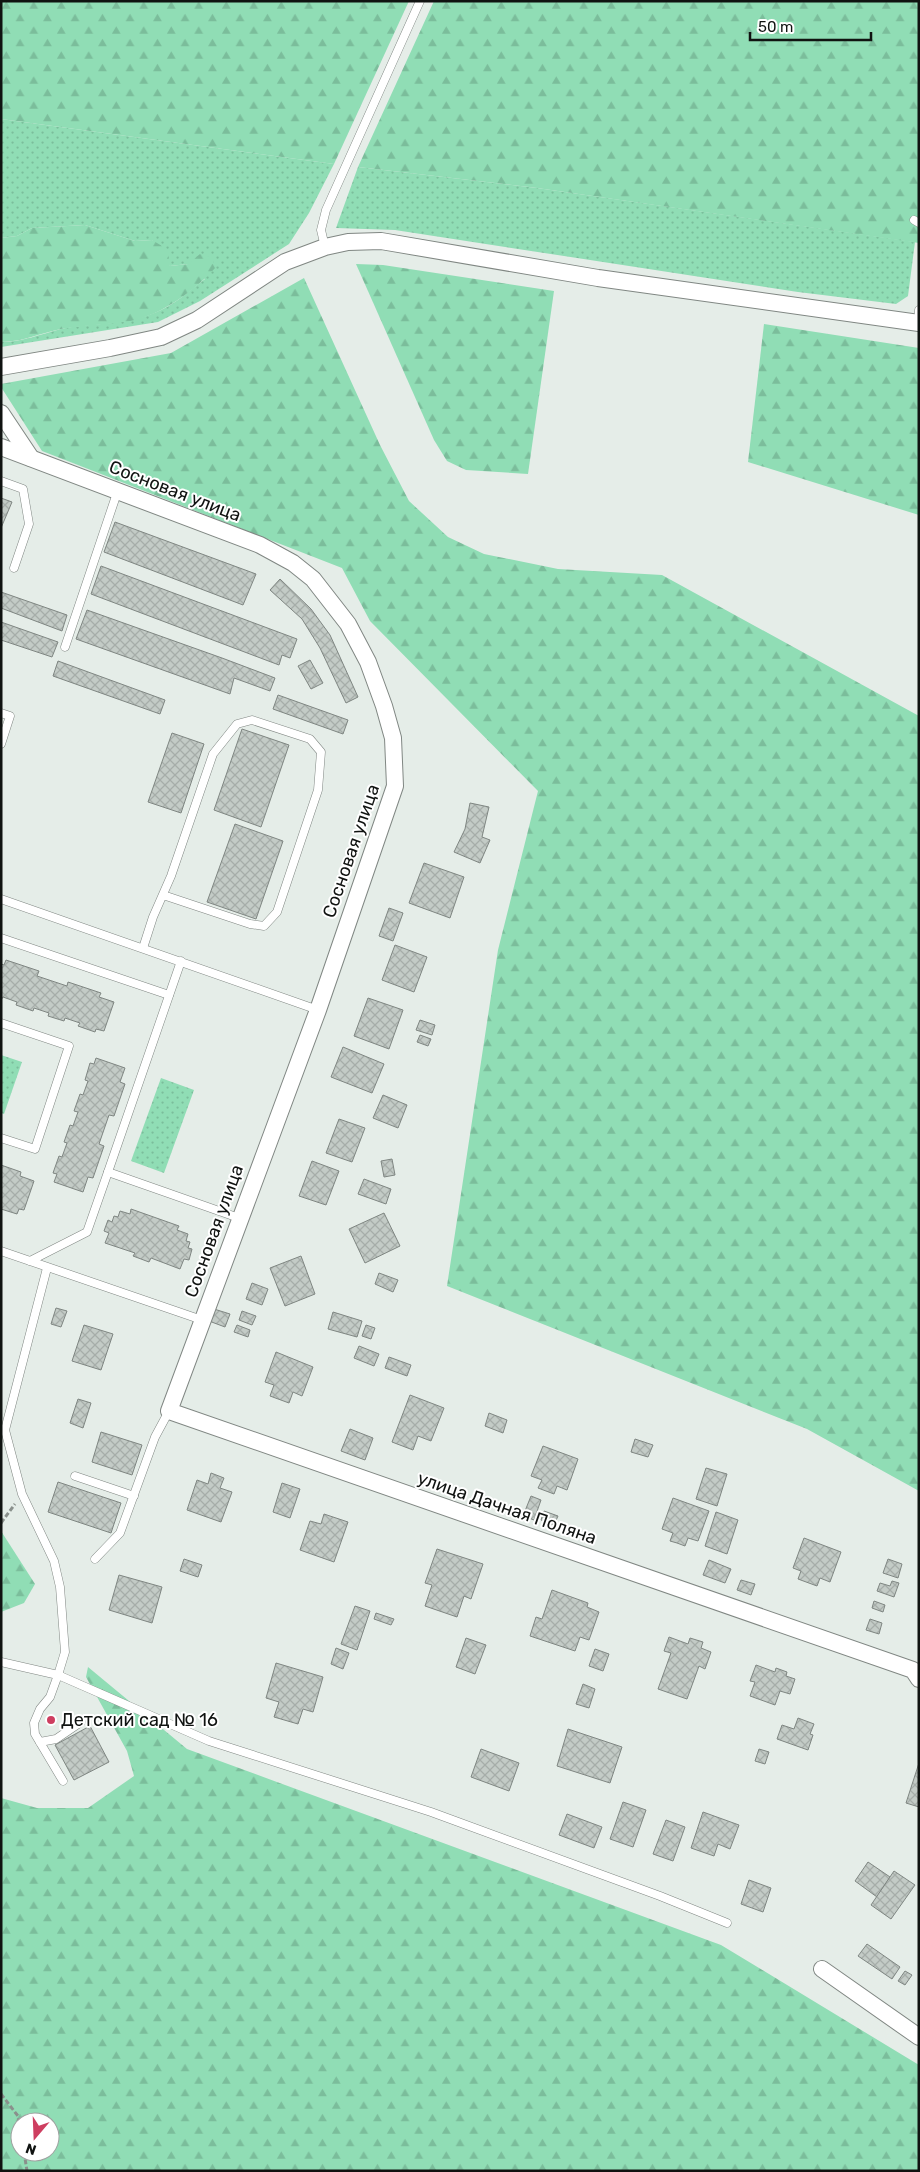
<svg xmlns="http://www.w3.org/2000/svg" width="920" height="2172" font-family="Rubik,sans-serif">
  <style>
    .green { fill: url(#green-dots) }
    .forest { fill: url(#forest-firs); fill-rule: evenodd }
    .building { fill: url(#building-cross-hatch); stroke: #7f8682 }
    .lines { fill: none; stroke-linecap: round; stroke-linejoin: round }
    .service-casing { stroke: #808783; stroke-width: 9 }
    .minor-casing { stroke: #808783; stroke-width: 18 }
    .path { stroke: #8a908c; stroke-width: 3; stroke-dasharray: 5 2.5; stroke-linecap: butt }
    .service { stroke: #fff; stroke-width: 8 }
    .minor { stroke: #fff; stroke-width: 16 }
    .poi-dot { fill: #ce3e60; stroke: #fff; stroke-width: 2 }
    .labels { text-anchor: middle; stroke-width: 4; stroke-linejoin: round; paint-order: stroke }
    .street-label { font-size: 18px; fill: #101311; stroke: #fff }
    .poi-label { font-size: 18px; fill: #101311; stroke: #fff; text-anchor: start }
  </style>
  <defs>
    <pattern id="green-dots" width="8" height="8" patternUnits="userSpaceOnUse" patternTransform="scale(1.25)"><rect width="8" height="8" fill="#90ddb5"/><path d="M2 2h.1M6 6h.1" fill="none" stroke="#7bbd9b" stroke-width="1.8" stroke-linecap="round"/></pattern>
    <pattern id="forest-firs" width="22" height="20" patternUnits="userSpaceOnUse" patternTransform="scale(1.25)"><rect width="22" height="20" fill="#90ddb5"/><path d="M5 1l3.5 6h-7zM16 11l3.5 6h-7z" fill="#7bbd9b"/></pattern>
    <pattern id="building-cross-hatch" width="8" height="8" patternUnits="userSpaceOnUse" patternTransform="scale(1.25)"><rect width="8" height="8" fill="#c3cbc6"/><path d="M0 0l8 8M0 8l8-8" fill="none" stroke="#a6ada9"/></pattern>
  </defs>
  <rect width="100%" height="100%" fill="#e5ede8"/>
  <g class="green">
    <path d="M1 119 334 164 309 213 289 244 200 301 158 322 1 347V342C22 342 41 334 61 329 95 322 129 326 161 310 177 303 191 289 205 279L188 264 170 266 152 240 135 241 85 225 32 228 17 236 1 238Z"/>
    <path d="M358 167 537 188 915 242 908 296 896 304 798 292 395 230 336 228Z"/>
    <path d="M1 1055 22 1062 4 1114 1 1113Z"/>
    <path d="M161 1078 194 1090 164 1173 131 1161Z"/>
  </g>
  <g class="forest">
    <path d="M1 1H409L334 164 1 119Z"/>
    <path d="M434 1H919V243L537 188 358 167Z"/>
    <path d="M85 225 135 241 152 240 167 249 170 266 188 264 200 254 211 257 216 267C194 291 162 315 130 321 107 325 84 325 61 329 41 333 22 342 1 342V238L17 236 32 228Z"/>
    <path d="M356 264 383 265 554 291 528 474 466 470 447 461 434 440Z"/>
    <path d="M304 278 380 445 409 501 448 537 484 554 558 569 662 575 919 716V1491L807 1429 447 1286 498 950 538 791 370 621 342 568 42 451 1 387V384L171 353Z"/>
    <path d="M764 324 919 348V515L748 462Z"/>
    <path d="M1 1531 35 1584 24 1603 1 1612Z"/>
    <path d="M88 1667 187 1749 721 1945 919 2065V2171H1V1798L37 1808H88L134 1776 127 1751 86 1677ZM20 2122H50V2152H20Z"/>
  </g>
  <g class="building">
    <path d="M1 498 12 502 1 528Z"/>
    <path d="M115 522 256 574 243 605 104 552Z"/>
    <path d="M101 566 297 639 290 658 282 655 279 665 91 594Z"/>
    <path d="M280 579 311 609 330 635 358 697 346 703 320 648 302 619 270 590Z"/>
    <path d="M1 592 67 615 62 631 1 608Z"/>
    <path d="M87 610 222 658 275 678 270 691 234 678 230 694 76 639Z"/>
    <path d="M1 622 58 642 52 657 1 640Z"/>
    <path d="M310 660 323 683 311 689 298 666Z"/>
    <path d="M58 661 165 700 160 714 53 676Z"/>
    <path d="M278 695 348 720 343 734 273 709Z"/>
    <path d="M242 729 289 745 261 827 214 810Z"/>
    <path d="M172 733 204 744 181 813 148 802Z"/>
    <path d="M470 803 489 807 482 837 490 840 480 863 454 852 465 829Z"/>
    <path d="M235 824 283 841 256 919 207 902Z"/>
    <path d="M424 863 464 877 450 918 409 903Z"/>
    <path d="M389 908 403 913 393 941 379 936Z"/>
    <path d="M395 945 427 957 414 992 382 980Z"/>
    <path d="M6 960 39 971 37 976 67 986 68 982 101 993 99 997 114 1002 104 1031 96 1029 95 1032 78 1026 80 1023 65 1018 64 1021 48 1016 49 1013 34 1008 33 1011 16 1005 17 1002 3 997 1 1000V964L4 965Z"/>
    <path d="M368 998 403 1010 389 1049 354 1036Z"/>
    <path d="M420 1020 435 1025 432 1035 416 1030Z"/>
    <path d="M420 1035 431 1039 428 1046 417 1042Z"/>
    <path d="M343 1047 384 1064 372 1093 331 1077Z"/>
    <path d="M96 1058 125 1068 120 1082 125 1084 114 1116 109 1115 99 1144 104 1146 93 1178 88 1177 83 1192 54 1182 57 1174 53 1173 59 1156 62 1157 67 1143 64 1142 70 1125 73 1126 78 1112 74 1111 80 1094 83 1095 88 1081 85 1080 90 1063 94 1064Z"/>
    <path d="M383 1095 407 1105 398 1128 373 1118Z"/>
    <path d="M339 1119 365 1128 352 1162 326 1153Z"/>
    <path d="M392 1159 395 1175 384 1177 381 1161Z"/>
    <path d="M312 1161 339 1171 326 1205 299 1196Z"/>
    <path d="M1 1165 21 1172 20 1176 34 1181 24 1210 19 1209 17 1214 1 1209Z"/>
    <path d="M364 1179 391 1189 386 1204 358 1194Z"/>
    <path d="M131 1209 179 1226 177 1230 188 1234 186 1241 190 1242 188 1248 192 1249 189 1260 184 1259 180 1269 151 1258 149 1262 133 1256 135 1253 105 1243 109 1233 104 1231 108 1220 112 1222 114 1216 118 1217 120 1211 130 1214Z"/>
    <path d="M384 1213 400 1246 365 1263 349 1229Z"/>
    <path d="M301 1256 315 1294 285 1306 270 1268Z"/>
    <path d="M379 1273 398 1280 393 1292 375 1284Z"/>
    <path d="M252 1283 268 1289 262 1305 246 1299Z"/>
    <path d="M56 1308 67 1311 61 1327 51 1324Z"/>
    <path d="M214 1309 230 1314 225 1327 209 1321Z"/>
    <path d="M242 1311 256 1316 252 1325 239 1320Z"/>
    <path d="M333 1312 362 1321 357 1337 328 1329Z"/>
    <path d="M84 1325 113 1334 101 1370 72 1361Z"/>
    <path d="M237 1325 250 1330 248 1337 234 1332Z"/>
    <path d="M366 1325 375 1328 371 1339 362 1336Z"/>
    <path d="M359 1346 379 1354 374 1366 354 1358Z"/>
    <path d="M276 1352 313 1367 302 1396 293 1392 289 1403 270 1396 274 1385 265 1382Z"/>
    <path d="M389 1357 411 1365 407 1376 385 1368Z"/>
    <path d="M410 1395 444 1408 431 1441 418 1436 413 1450 392 1442Z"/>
    <path d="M78 1399 91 1403 83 1428 70 1423Z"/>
    <path d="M489 1413 507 1420 503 1433 485 1426Z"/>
    <path d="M350 1429 373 1438 365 1460 341 1451Z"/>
    <path d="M101 1432 142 1445 132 1475 92 1462Z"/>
    <path d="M635 1439 653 1445 648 1457 631 1452Z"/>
    <path d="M543 1446 578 1459 567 1490 557 1486 554 1494 538 1488 542 1480 531 1476Z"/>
    <path d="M706 1468 727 1474 717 1506 696 1499Z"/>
    <path d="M211 1473 224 1478 220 1488 232 1492 221 1522 187 1510 197 1480 208 1484Z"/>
    <path d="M58 1482 121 1503 111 1533 48 1512Z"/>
    <path d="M282 1483 300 1489 290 1518 273 1512Z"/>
    <path d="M531 1496 541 1500 534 1520 523 1516Z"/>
    <path d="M673 1498 709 1511 698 1541 688 1538 685 1546 677 1543 670 1541 673 1533 662 1529Z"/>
    <path d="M544 1511 558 1516 554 1525 541 1520Z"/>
    <path d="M716 1512 738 1520 727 1554 705 1546Z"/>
    <path d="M324 1514 348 1522 334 1562 300 1550 310 1521 321 1524Z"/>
    <path d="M804 1538 841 1552 830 1582 820 1578 817 1586 798 1579 801 1571 793 1568Z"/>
    <path d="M437 1549 483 1564 471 1599 464 1596 457 1617 425 1606 432 1585 425 1583Z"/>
    <path d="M184 1559 202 1565 198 1577 180 1571Z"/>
    <path d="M888 1559 902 1564 898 1578 883 1573Z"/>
    <path d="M709 1560 731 1569 725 1583 703 1575Z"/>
    <path d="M119 1575 162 1587 152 1623 109 1610Z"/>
    <path d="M741 1580 755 1584 751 1595 737 1590Z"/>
    <path d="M892 1581 899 1583 894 1597 877 1591 880 1583 890 1586Z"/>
    <path d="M552 1590 588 1603 587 1607 599 1612 589 1640 580 1637 575 1651 530 1636 536 1617 542 1619Z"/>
    <path d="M874 1601 885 1605 883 1612 872 1608Z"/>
    <path d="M355 1606 370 1611 357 1650 341 1644Z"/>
    <path d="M376 1613 394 1619 391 1625 374 1619Z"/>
    <path d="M870 1619 882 1623 879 1634 866 1630Z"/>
    <path d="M669 1637 688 1644 690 1638 703 1642 701 1648 711 1652 705 1669 699 1666 687 1699 658 1689 671 1653 664 1651Z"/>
    <path d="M466 1638 486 1645 475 1674 456 1667Z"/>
    <path d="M336 1648 349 1653 343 1669 331 1664Z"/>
    <path d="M595 1649 609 1654 603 1671 589 1666Z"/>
    <path d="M276 1663 323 1677 313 1712 303 1709 298 1724 274 1717 279 1702 266 1698Z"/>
    <path d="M756 1665 775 1672 776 1668 787 1672 786 1676 795 1679 790 1694 780 1691 775 1705 750 1696 755 1682 750 1681Z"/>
    <path d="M583 1684 595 1689 589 1708 576 1704Z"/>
    <path d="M798 1718 814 1724 810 1734 813 1735 808 1750 777 1739 782 1725 794 1729Z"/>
    <path d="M90 1726 109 1762 74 1780 55 1745Z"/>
    <path d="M568 1729 622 1747 610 1783 557 1766Z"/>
    <path d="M481 1749 519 1763 509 1791 471 1777Z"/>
    <path d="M759 1749 769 1752 765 1764 755 1761Z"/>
    <path d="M919 1763V1807L906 1803Z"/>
    <path d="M623 1802 646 1810 633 1847 610 1839Z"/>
    <path d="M703 1812 739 1825 730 1849 718 1844 714 1856 691 1848Z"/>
    <path d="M567 1814 602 1827 594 1848 559 1835Z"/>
    <path d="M666 1820 685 1827 673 1861 653 1854Z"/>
    <path d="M868 1862 890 1877 877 1897 855 1881Z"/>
    <path d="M894 1871 915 1885 891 1919 871 1905Z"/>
    <path d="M749 1880 771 1888 763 1912 741 1904Z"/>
    <path d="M867 1944 900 1967 892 1979 858 1956Z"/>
    <path d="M905 1971 912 1975 905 1985 898 1981Z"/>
  </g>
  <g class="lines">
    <defs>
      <g id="service">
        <path d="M914 220 919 223"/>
        <path d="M325 247 321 230 326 210 420 1"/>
        <path d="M918 323 919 310"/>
        <path d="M1 481 23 489 29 524 14 568"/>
        <path d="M65 647 118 490"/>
        <path d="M1 713 10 716 1 744"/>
        <path d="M1 899 318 1010"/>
        <path d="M1 938 169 995"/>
        <path d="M143 948 153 917 171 876 213 754 237 724 252 720 310 739 321 752 318 790 277 912 264 926 250 924 163 895"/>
        <path d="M181 961 108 1172 239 1218"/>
        <path d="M1 1023 69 1046 35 1149 1 1138"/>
        <path d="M1 1251 202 1320"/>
        <path d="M30 1261 87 1232 108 1172"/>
        <path d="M47 1268 5 1430 22 1494 54 1561 60 1587 65 1652 58 1675 209 1741 431 1812 660 1896 727 1923"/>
        <path d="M75 1476 134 1496"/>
        <path d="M95 1559 120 1533 155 1437 169 1411"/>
        <path d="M1 1662 58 1675 50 1697 40 1709 34 1723 35 1734 63 1781"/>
        <path d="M40 1742 56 1739 81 1722"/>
      </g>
      <g id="minor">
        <path d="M1 367 110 348 161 337 197 320 285 262 325 247 348 242 381 241 598 278 919 323"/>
        <path d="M1 413 31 458"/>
        <path d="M1 447 260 545 293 563 313 579 348 624 368 662 384 706 393 738 395 786 318 1010 169 1411 913 1670 919 1679"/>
        <path d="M822 1969 919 2037"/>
      </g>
    </defs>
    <use href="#service" class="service-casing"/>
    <use href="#minor" class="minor-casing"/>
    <g class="path">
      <path d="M1 1523 15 1504"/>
      <path d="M1 2094 18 2116 20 2127"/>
      <path d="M24 2152 27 2171"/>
    </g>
    <use href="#service" class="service"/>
    <use href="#minor" class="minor"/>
  </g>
  <circle class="poi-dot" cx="51" cy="1720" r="5"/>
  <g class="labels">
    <g class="street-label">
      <text transform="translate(175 491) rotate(21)" y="6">Сосновая улица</text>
      <text transform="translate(351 851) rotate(-71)" y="6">Сосновая улица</text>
      <text transform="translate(214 1231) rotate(-70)" y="6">Сосновая улица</text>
      <text transform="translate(507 1508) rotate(19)" y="6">улица Дачная Поляна</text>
    </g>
    <g class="poi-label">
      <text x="61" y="1726">Детский сад № 16</text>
    </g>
  </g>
  <rect width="920" height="2172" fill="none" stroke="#101311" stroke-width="5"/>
  <g transform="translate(35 2137) rotate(199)"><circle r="24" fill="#ffffff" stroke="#9fa1a0"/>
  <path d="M0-4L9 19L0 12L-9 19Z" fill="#ce3e60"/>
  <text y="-8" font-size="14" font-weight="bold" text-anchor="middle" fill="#101311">N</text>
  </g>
  <path d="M750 32v8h121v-8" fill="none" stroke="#101311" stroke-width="2.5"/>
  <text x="758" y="32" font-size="15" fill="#101311" stroke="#ffffff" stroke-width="4" paint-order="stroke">50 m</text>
</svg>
